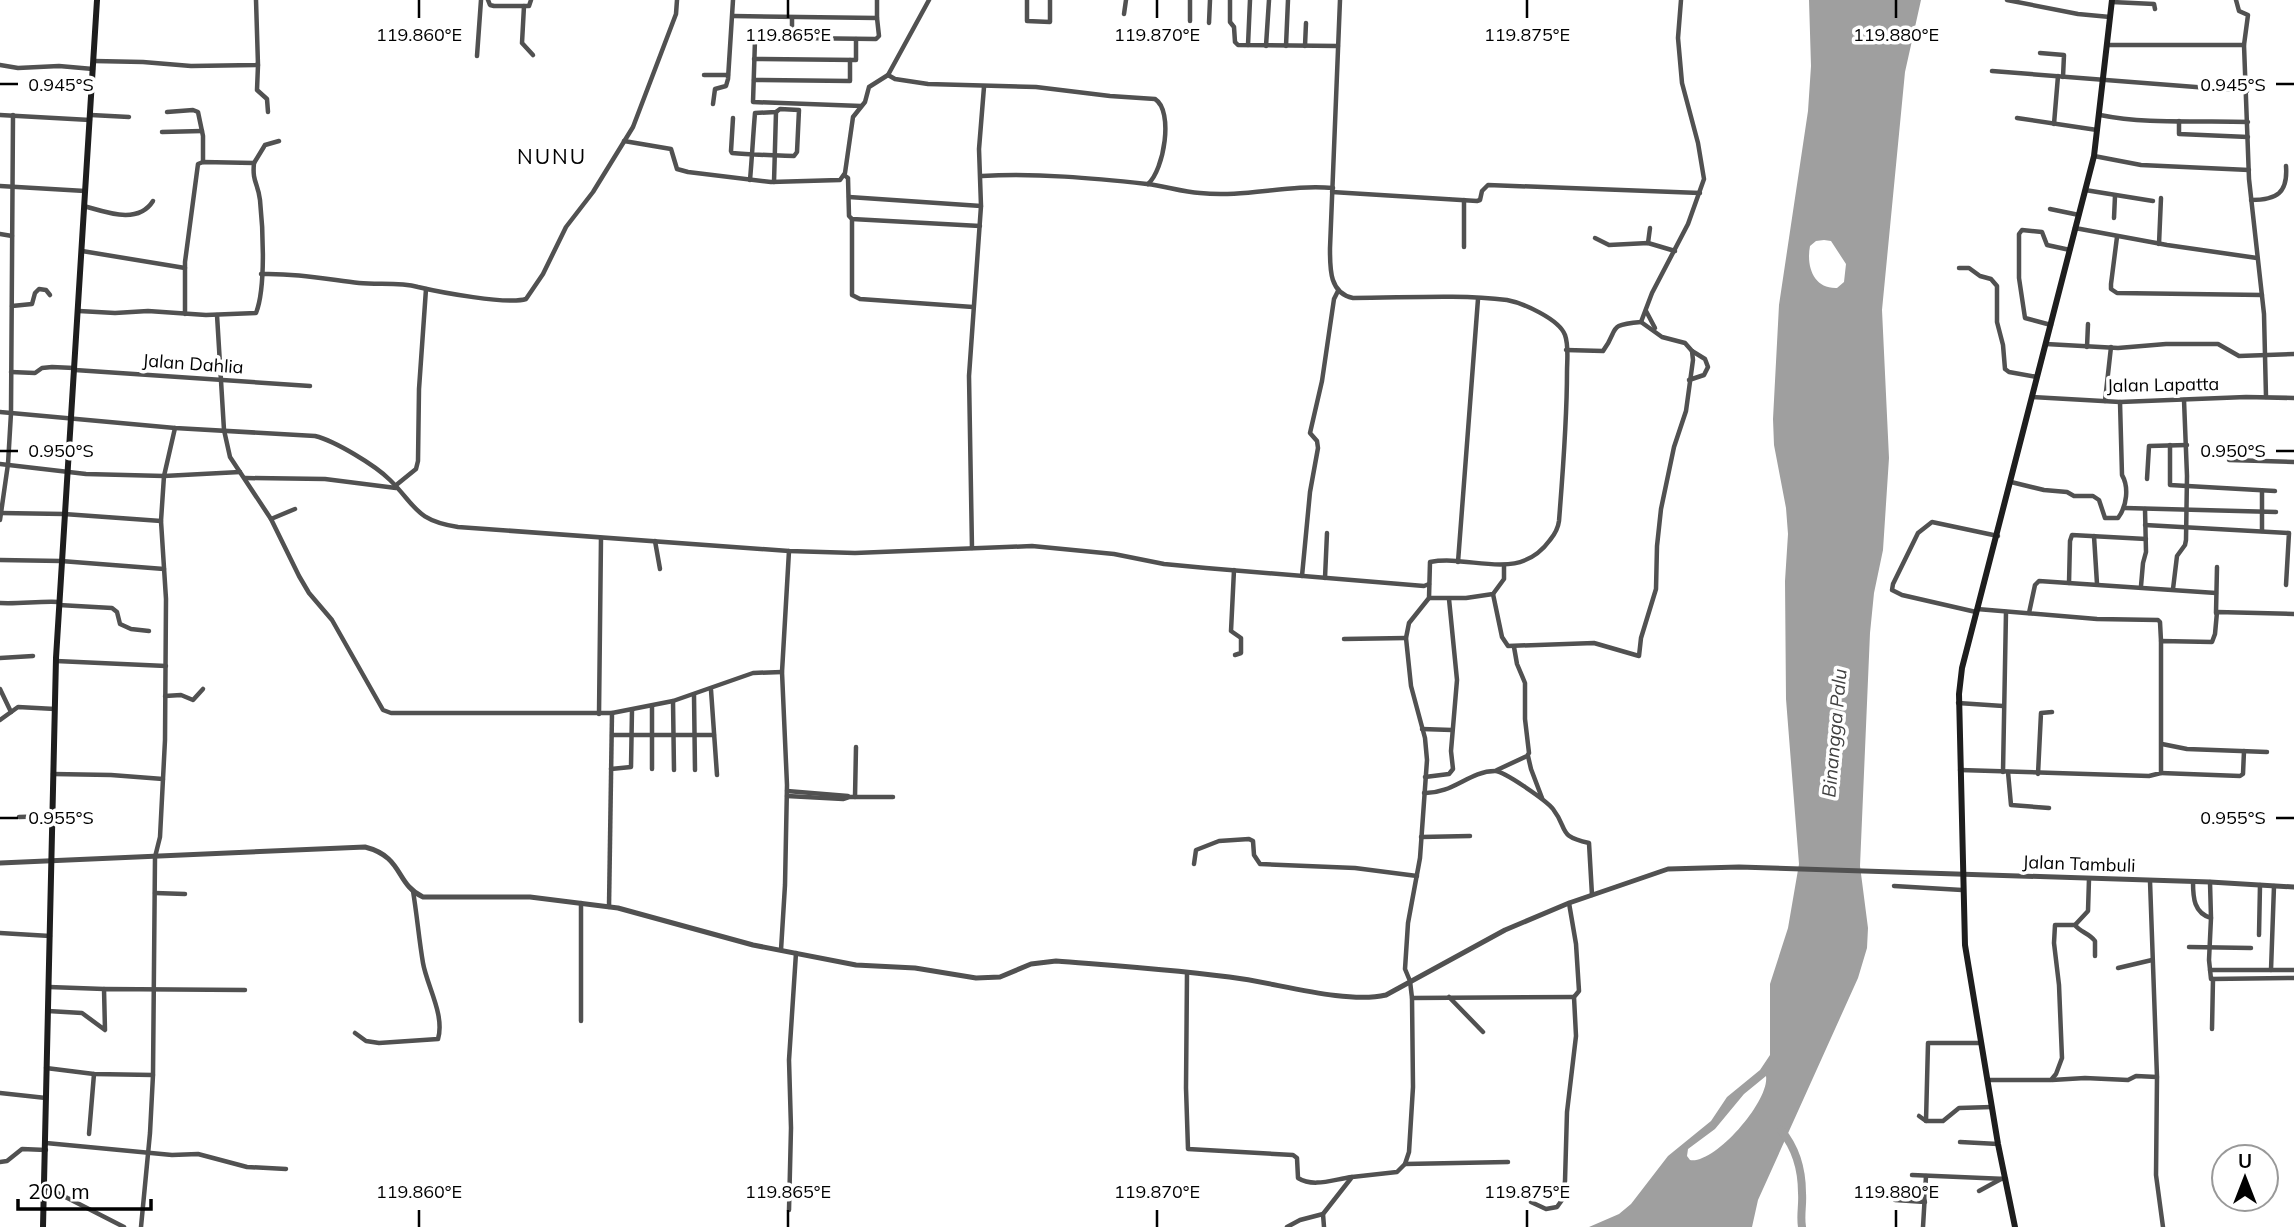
<svg xmlns="http://www.w3.org/2000/svg" width="2294" height="1227" font-family="Mulish,sans-serif">
  <style>
    .water { fill: #9f9f9f; fill-rule: evenodd }
    .lines { fill: none; stroke-linecap: round; stroke-linejoin: round }
    .river { stroke: #9f9f9f; stroke-width: 8 }
    .minor { stroke: #515151; stroke-width: 4.5 }
    .tertiary { stroke: #515151; stroke-width: 5 }
    .secondary { stroke: #1e1e1e; stroke-width: 6 }
    .ticks { fill: none; stroke: #000; stroke-width: 2.5 }
    .labels { text-anchor: middle; stroke-width: 7; stroke-linejoin: round; paint-order: stroke }
    .street-label { font-size: 18px; fill: #000; stroke: #fff }
    .water-label { font-size: 19px; font-style: italic; fill: #404040; stroke: #fff }
    .quarter-label { font-size: 21px; letter-spacing: 2px; fill: #000; stroke: #fff }
    .ticks-label { font-size: 18px; text-anchor: middle; fill: #000; stroke: #fff; stroke-width: 7; stroke-linejoin: round; paint-order: stroke }
  </style>
  <rect width="100%" height="100%" fill="#fff"/>
  <path class="water" d="M1809 0H1921L1905 72 1882 310 1889 458 1883 550 1874 593 1870 633 1860 866 1868 928 1867 948 1858 978 1758 1200 1752 1227H1589L1619 1214 1631 1204 1668 1156 1711 1121 1727 1097 1760 1070 1770 1055V984L1788 928 1799 864 1786 699 1785 581 1788 534 1786 508 1774 445 1773 419 1779 305 1808 111 1811 66ZM1824 240 1831 241 1846 264 1844 282 1837 288C1814 289 1806 267 1810 246L1816 241ZM1766 1076C1770 1101 1714 1165 1690 1160L1687 1156 1688 1149 1715 1129 1744 1094Z"/>
  <g class="lines">
    <path class="river" d="M1781 1130C1796 1148 1802 1171 1802 1193 1803 1205 1800 1215 1802 1227"/>
    <g class="minor">
      <path d="M488 0 490 5 494 6H529L531 0"/>
      <path d="M1027 0V21L1050 22V0"/>
      <path d="M1230 0V22L1234 27 1235 42 1238 45 1338 46"/>
      <path d="M2007 0 2078 14 2110 17"/>
      <path d="M2236 0 2239 11 2248 15 2244 45 2249 179 2264 314 2266 397"/>
      <path d="M2112 2 2154 4 2155 9"/>
      <path d="M524 6 522 43 533 55"/>
      <path d="M1124 14 1126 0"/>
      <path d="M733 16 877 18V0"/>
      <path d="M792 18V35L795 38 876 39 879 36 877 18"/>
      <path d="M1190 21V0"/>
      <path d="M1209 23 1210 0"/>
      <path d="M795 38 755 40 753 102 861 106"/>
      <path d="M1248 45 1250 0"/>
      <path d="M2107 45H2244"/>
      <path d="M1266 46 1269 0"/>
      <path d="M1286 46 1288 0"/>
      <path d="M1305 46 1306 23"/>
      <path d="M2040 53 2064 55 2063 77"/>
      <path d="M477 56 481 0"/>
      <path d="M754 59 856 60V39"/>
      <path d="M94 61 143 62 191 66 258 65 256 0"/>
      <path d="M0 65 18 68 59 66 93 69"/>
      <path d="M258 65 257 90 267 99 268 112"/>
      <path d="M1992 71 2247 91"/>
      <path d="M704 75H728"/>
      <path d="M888 75 895 79 928 84 1036 87 1110 96 1155 99C1174 111 1164 170 1148 184"/>
      <path d="M754 80 850 81V60"/>
      <path d="M713 104 715 89 726 86 728 79 733 0"/>
      <path d="M167 112 193 110 198 112 203 136V162"/>
      <path d="M0 115 90 120"/>
      <path d="M91 115 129 117"/>
      <path d="M2100 115C2149 125 2198 120 2248 122"/>
      <path d="M733 118 731 151 732 153C752 155 773 155 794 156L797 152 799 110 780 109 776 112 755 113C753 136 752 158 750 180"/>
      <path d="M2017 118 2097 130"/>
      <path d="M2179 121V134L2248 137"/>
      <path d="M2054 124 2058 76"/>
      <path d="M162 132 202 131"/>
      <path d="M624 141 671 149 677 169 688 172 771 182 840 180 845 173 853 117 865 102 869 87 888 75 929 0"/>
      <path d="M2094 156 2141 165 2249 170"/>
      <path d="M254 163 265 145 279 141"/>
      <path d="M844 175 848 178 849 216 852 219 980 226"/>
      <path d="M982 176C1037 173 1092 178 1147 184 1165 186 1182 192 1200 193 1245 198 1287 184 1333 188"/>
      <path d="M774 182 776 112"/>
      <path d="M0 186 85 191"/>
      <path d="M2085 190 2153 201"/>
      <path d="M1332 192 1477 201 1480 200 1482 191 1488 185 1700 193"/>
      <path d="M849 197 981 206"/>
      <path d="M1464 200V247"/>
      <path d="M2251 200C2277 200 2288 193 2286 166"/>
      <path d="M84 206C106 212 138 225 153 201"/>
      <path d="M2050 209 2079 215"/>
      <path d="M2114 218 2115 196"/>
      <path d="M852 219V295L860 299 973 307"/>
      <path d="M2075 228 2167 245 2257 258"/>
      <path d="M0 234 12 236"/>
      <path d="M2117 237 2111 284V289L2117 293 2262 295"/>
      <path d="M1595 238 1609 245 1648 243 1675 251"/>
      <path d="M1648 243 1650 228"/>
      <path d="M2159 244 2161 198"/>
      <path d="M82 251 185 268"/>
      <path d="M1959 268H1969L1980 276 1991 279 1997 286V322L2003 345 2005 369 2009 372 2037 377"/>
      <path d="M261 274C295 273 326 279 359 283 378 285 399 282 418 287 439 292 508 305 526 299L543 274 566 227 593 192 633 127 676 14 677 0"/>
      <path d="M12 306 32 304 35 293 39 289 46 290 50 295"/>
      <path d="M79 311 115 313 148 311 206 315 256 313C266 288 263 228 260 200 258 183 252 182 254 163L203 162 198 164 185 262V314"/>
      <path d="M1646 311 1655 328"/>
      <path d="M217 315 224 430 230 457 271 519 299 576 309 593 332 620 383 710 391 713H612L673 701 753 673 782 672"/>
      <path d="M2051 325 2025 318 2019 278V234L2022 230 2042 232 2047 245 2070 250"/>
      <path d="M2046 344 2118 348 2166 344H2218L2239 356 2294 354"/>
      <path d="M2087 347 2088 324"/>
      <path d="M1566 350 1603 351C1620 329 1605 325 1641 322L1652 293 1688 224 1704 179 1698 143 1682 83 1678 38 1681 0"/>
      <path d="M75 370 310 386"/>
      <path d="M11 372 35 373 42 368 52 367 74 368"/>
      <path d="M1689 380 1704 375 1708 367 1705 359 1692 351"/>
      <path d="M2032 397 2120 402 2246 397 2294 398"/>
      <path d="M2105 401 2111 347"/>
      <path d="M0 412 175 428 315 436C335 441 375 465 390 480 417 507 415 520 458 527L789 551 855 553 1032 546 1114 554 1164 564 1206 568 1424 586 1429 584"/>
      <path d="M2170 445V485L2275 491"/>
      <path d="M2229 460 2294 462"/>
      <path d="M0 464 86 474 164 476 240 472"/>
      <path d="M245 478 325 479 396 488"/>
      <path d="M2147 479 2149 446 2187 445"/>
      <path d="M2011 482 2044 490 2067 492 2074 496H2093L2099 500 2105 518H2118C2127 506 2129 487 2122 475L2120 402"/>
      <path d="M395 486 416 469 418 461 419 389 426 289"/>
      <path d="M2125 508 2276 512"/>
      <path d="M1 513 64 514 161 521"/>
      <path d="M271 519 295 509"/>
      <path d="M0 520 8 464 11 413 13 115"/>
      <path d="M2145 525 2289 533 2286 585"/>
      <path d="M2262 531V491"/>
      <path d="M2094 536 2097 584"/>
      <path d="M655 541 660 569"/>
      <path d="M972 548 969 376 981 206 979 149 984 87"/>
      <path d="M0 560 61 561 164 569"/>
      <path d="M1458 562 1478 299"/>
      <path d="M1234 570 1231 631 1241 638V653L1235 655"/>
      <path d="M1302 576 1310 492 1318 448 1317 441 1310 433 1322 381 1334 299 1338 291"/>
      <path d="M1325 578 1327 533"/>
      <path d="M2069 583 2070 541 2072 535 2146 539"/>
      <path d="M2141 586 2143 563 2146 552 2145 509"/>
      <path d="M2173 589 2177 556 2185 545 2186 540 2187 476 2184 400"/>
      <path d="M1493 594 1502 637 1508 646 1594 643 1639 656 1641 638 1656 589 1657 546 1661 509 1674 447 1686 411 1693 360 1692 351 1685 343 1662 337 1641 322"/>
      <path d="M1429 598H1466L1493 594 1504 579V565"/>
      <path d="M0 603C20 604 39 601 59 602"/>
      <path d="M59 605 112 608 117 612 120 624 131 629 149 631"/>
      <path d="M1977 609 2097 619 2158 620 2160 622 2161 641"/>
      <path d="M1976 612 1902 595 1892 590 1893 584 1918 533 1932 522 1998 536"/>
      <path d="M2029 613 2035 585 2039 581 2216 593"/>
      <path d="M2216 613 2217 567"/>
      <path d="M1344 639 1406 638"/>
      <path d="M0 658 33 656"/>
      <path d="M56 661 166 666"/>
      <path d="M0 689 11 712"/>
      <path d="M711 690 717 775"/>
      <path d="M694 695 695 770"/>
      <path d="M165 696 181 695 193 700 203 689"/>
      <path d="M673 701 674 770"/>
      <path d="M1958 703 2003 706"/>
      <path d="M652 706V769"/>
      <path d="M599 714 601 538"/>
      <path d="M0 720 18 707 55 709"/>
      <path d="M1422 729 1452 730"/>
      <path d="M612 735H714"/>
      <path d="M2162 744 2187 749 2267 752"/>
      <path d="M1528 756 1531 769 1542 798"/>
      <path d="M611 769 631 767 632 710"/>
      <path d="M1497 770 1527 756 1529 753 1525 719V683L1517 664 1514 647"/>
      <path d="M1960 770 2149 776 2161 773V641L2212 642 2215 634 2217 612 2294 614"/>
      <path d="M2003 772 2006 612"/>
      <path d="M2008 772 2011 805 2049 808"/>
      <path d="M2161 773 2240 776 2243 774 2244 751"/>
      <path d="M53 774 111 775 163 779"/>
      <path d="M2038 774 2041 713 2052 712"/>
      <path d="M1425 777 1449 774 1453 769 1451 751 1457 680 1449 599"/>
      <path d="M787 791 848 796"/>
      <path d="M1424 793C1453 794 1469 771 1495 771 1504 771 1547 801 1553 809 1569 830 1557 836 1589 843L1592 895"/>
      <path d="M787 796 843 799 849 797H893"/>
      <path d="M855 797 856 747"/>
      <path d="M19 817 52 816"/>
      <path d="M1421 837 1470 836"/>
      <path d="M1194 864 1196 850 1219 841 1249 839 1253 841 1254 855 1260 864 1355 868 1417 876"/>
      <path d="M2150 881 2157 1077 2156 1175 2163 1227"/>
      <path d="M2193 882C2193 898 2194 913 2211 918L2209 960 2211 979 2294 978"/>
      <path d="M2210 882 2211 918"/>
      <path d="M1894 886 1962 890"/>
      <path d="M155 893 185 894"/>
      <path d="M609 907 612 713"/>
      <path d="M2075 925 2088 911 2089 879"/>
      <path d="M0 933 50 936"/>
      <path d="M2259 935 2260 885"/>
      <path d="M2189 947 2251 948"/>
      <path d="M781 950 785 885 787 785 782 672 789 551"/>
      <path d="M2118 968 2152 960"/>
      <path d="M2210 970H2294"/>
      <path d="M2271 970 2274 886"/>
      <path d="M1187 973 1186 1088 1188 1149 1293 1155 1297 1158 1298 1178C1314 1188 1334 1179 1352 1177"/>
      <path d="M49 987 104 989"/>
      <path d="M1449 997 1483 1032"/>
      <path d="M1412 998 1574 997"/>
      <path d="M48 1011 82 1013 105 1030 104 989 245 990"/>
      <path d="M581 1021V903"/>
      <path d="M2212 1029 2213 979"/>
      <path d="M355 1033 366 1041 379 1043 438 1039C445 1015 427 986 423 963 419 940 417 915 413 891"/>
      <path d="M46 1068 94 1074 153 1075"/>
      <path d="M1987 1080H2051L2056 1074 2062 1058 2059 985 2054 943 2055 925H2075C2080 932 2089 933 2095 941V956"/>
      <path d="M2052 1080 2085 1078 2128 1080 2136 1076 2157 1077"/>
      <path d="M0 1093 46 1098"/>
      <path d="M1919 1116 1926 1121H1943L1959 1108 1992 1107"/>
      <path d="M1926 1121 1928 1043H1981"/>
      <path d="M89 1134 94 1074"/>
      <path d="M1960 1142 1998 1144"/>
      <path d="M46 1143 172 1155 198 1154 247 1167 286 1169"/>
      <path d="M0 1162 7 1161 22 1149 46 1150"/>
      <path d="M1405 1164 1508 1162"/>
      <path d="M1912 1175 2006 1179"/>
      <path d="M44 1186 124 1227"/>
      <path d="M1979 1191 2001 1179"/>
      <path d="M1895 1200 1925 1202"/>
      <path d="M1531 1202 1546 1209 1557 1207 1562 1200 1565 1181 1567 1112 1576 1036 1574 997 1579 991 1576 944 1569 903"/>
      <path d="M789 1210 791 1128 789 1060 796 953"/>
      <path d="M141 1227 150 1133 153 1075 155 857 160 837 165 740 166 599 161 521 164 476 175 428"/>
      <path d="M1287 1227 1300 1220 1323 1214"/>
      <path d="M1324 1227 1323 1214 1352 1177 1397 1172 1405 1164 1409 1152 1413 1087 1412 998 1410 981 1405 969 1408 923 1420 858 1427 760 1425 738 1411 686 1406 638 1409 623 1429 598 1430 562C1472 554 1518 584 1550 540 1555 534 1558 529 1559 521 1563 471 1567 421 1567 372 1567 360 1569 346 1565 335 1559 319 1523 303 1507 300 1457 294 1404 298 1353 298 1329 293 1330 268 1330 248L1340 0"/>
      <path d="M1923 1227 1926 1176"/>
    </g>
    <path class="tertiary" d="M0 863 365 847C404 857 395 884 423 897H530L618 908 753 945 856 965 915 968 976 978 1000 977 1031 964 1056 961C1118 966 1181 970 1243 979 1283 985 1348 1004 1386 995L1505 930 1569 903 1668 869 1739 867 2210 882 2294 887"/>
    <g class="secondary">
      <path d="M43 1227 56 658 97 0"/>
      <path d="M2015 1227 1998 1144 1965 945 1959 694 1962 668 2094 156 2112 0"/>
    </g>
  </g>
  <path class="ticks" d="M419 0V18M788 0V18M1157 0V18M1527 0V18M1896 0V18M0 84H18M2276 84H2294M0 451H18M2276 451H2294M0 818H18M2276 818H2294M419 1210V1227M788 1210V1227M1157 1210V1227M1527 1210V1227M1896 1210V1227"/>
  <g class="labels">
    <g class="street-label">
      <text transform="translate(193 364) rotate(4)" y="6">Jalan Dahlia</text>
      <text transform="translate(2163 385) rotate(-1)" y="6">Jalan Lapatta</text>
      <text transform="translate(2079 864) rotate(2)" y="6">Jalan Tambuli</text>
    </g>
    <g class="water-label">
      <text transform="translate(1834 733) rotate(-85)" y="7">Binangga Palu</text>
    </g>
    <g class="quarter-label">
      <text x="552" y="164">NUNU</text>
    </g>
  </g>
  <g class="ticks-label">
    <text x="419" y="41">119.860°E</text>
    <text x="788" y="41">119.865°E</text>
    <text x="1157" y="41">119.870°E</text>
    <text x="1527" y="41">119.875°E</text>
    <text x="1896" y="41">119.880°E</text>
    <text x="61" y="91">0.945°S</text>
    <text x="2233" y="91">0.945°S</text>
    <text x="61" y="457">0.950°S</text>
    <text x="2233" y="457">0.950°S</text>
    <text x="61" y="824">0.955°S</text>
    <text x="2233" y="824">0.955°S</text>
    <text x="419" y="1198">119.860°E</text>
    <text x="788" y="1198">119.865°E</text>
    <text x="1157" y="1198">119.870°E</text>
    <text x="1527" y="1198">119.875°E</text>
    <text x="1896" y="1198">119.880°E</text>
  </g>
  <g transform="translate(2245 1178)"><circle r="33" fill="#ffffff" stroke="#999999" stroke-width="2"/>
  <path d="M0-5L12 26L0 18L-12 26Z" fill="#000000"/>
  <text y="-10" font-size="19" font-weight="bold" text-anchor="middle" fill="#000000">U</text>
  </g>
  <path d="M18 1199v10h133v-10" fill="none" stroke="#000000" stroke-width="3.5"/>
  <text x="28" y="1199" font-size="21" fill="#000000" stroke="#ffffff" stroke-width="5" paint-order="stroke">200 m</text>
</svg>
